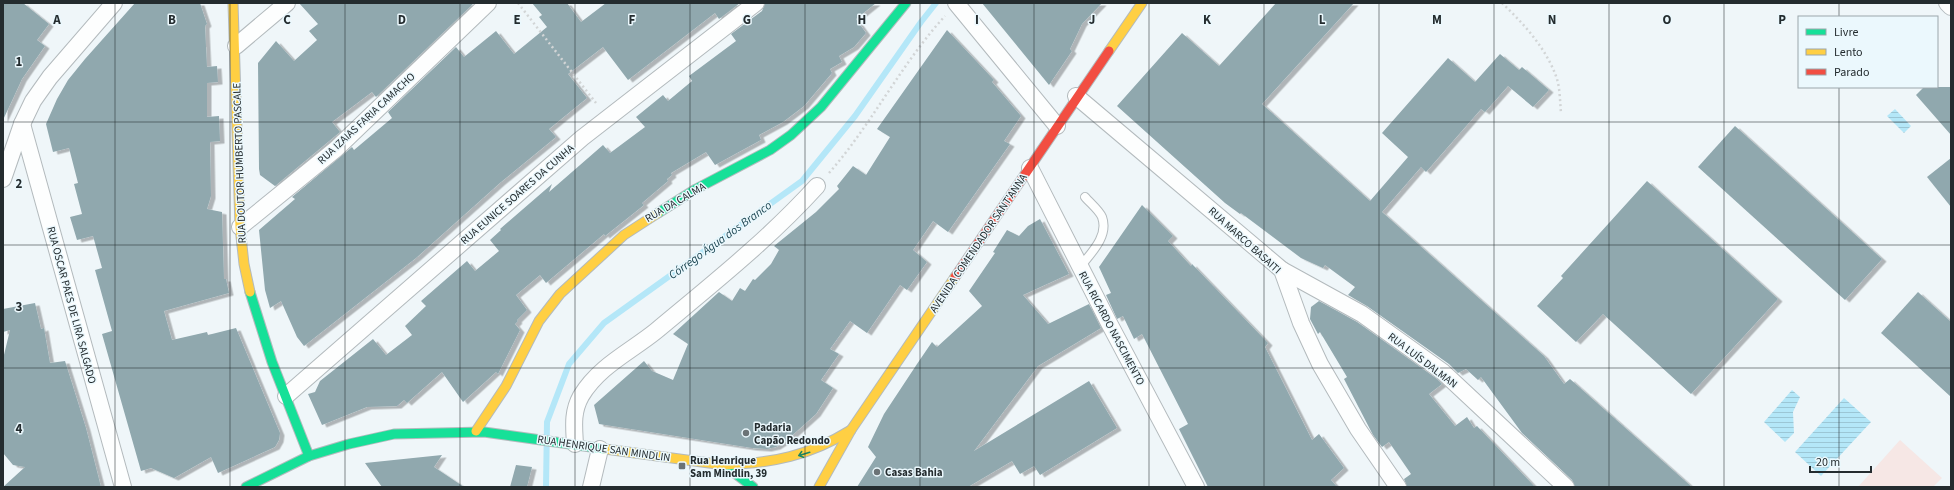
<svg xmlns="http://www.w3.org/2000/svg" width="1954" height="490" font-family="'Source Sans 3',sans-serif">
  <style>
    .garden { fill: #f6e7e5 }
    .water { fill: url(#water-rules) }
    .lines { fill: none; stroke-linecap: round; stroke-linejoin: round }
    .stream { stroke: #b4e7f8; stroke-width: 6 }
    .building { fill: #90a8ae; filter: url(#shadow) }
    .lane-casing { stroke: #b3babd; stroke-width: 10 }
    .street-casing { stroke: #b3babd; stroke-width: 18 }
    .fast-casing { stroke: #b3babd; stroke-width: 11 }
    .slow-casing { stroke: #b3babd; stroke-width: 11 }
    .jam-casing { stroke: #b3babd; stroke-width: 11 }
    .path { stroke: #d2d5d6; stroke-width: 2.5; stroke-dasharray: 2 3; stroke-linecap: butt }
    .lane { stroke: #fdfefe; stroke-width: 8 }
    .street { stroke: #fdfefe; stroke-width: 16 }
    .fast { stroke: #16e098; stroke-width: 9 }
    .slow { stroke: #ffcf43; stroke-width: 9 }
    .jam { stroke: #f24e42; stroke-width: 9 }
    .oneway { stroke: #1d8664 }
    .grid { fill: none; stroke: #242c2f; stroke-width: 1; stroke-opacity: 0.55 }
    .poi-dot { fill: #6b7376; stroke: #ebf8fd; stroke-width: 1.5 }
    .labels { text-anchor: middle; stroke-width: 3; stroke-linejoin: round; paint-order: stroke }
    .street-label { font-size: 11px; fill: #242c2f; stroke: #ebf8fd }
    .poi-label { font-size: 11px; font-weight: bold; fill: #242c2f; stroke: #ebf8fd; text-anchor: start }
    .water-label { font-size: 12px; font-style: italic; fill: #1c4652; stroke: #ebf8fd }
    .grid-label { font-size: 13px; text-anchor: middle; font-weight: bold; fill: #242c2f; stroke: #ebf8fd; stroke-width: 3; stroke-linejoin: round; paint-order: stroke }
  </style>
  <defs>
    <pattern id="water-rules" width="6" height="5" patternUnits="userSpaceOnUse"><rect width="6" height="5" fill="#b4e7f8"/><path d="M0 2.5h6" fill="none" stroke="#9bc6d5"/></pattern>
    <filter id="shadow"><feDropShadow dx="4.5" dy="2.5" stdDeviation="0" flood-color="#0004"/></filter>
  </defs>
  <rect width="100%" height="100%" fill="#eff6f9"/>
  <path class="garden" d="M1900 440 1942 478 1933 487H1858Z"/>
  <g class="water">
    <path d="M1895 109 1911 126 1904 133 1887 116Z"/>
    <path d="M1792 390 1800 397 1793 412 1794 433 1785 442 1764 422Z"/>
    <path d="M1844 398 1871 422 1821 476 1795 452Z"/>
  </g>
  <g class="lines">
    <path class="stream" d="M546 487 547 422 569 364 604 323 802 181 855 116 921 22 936 3"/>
  </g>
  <g class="building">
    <path d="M3 3H23L49 24 37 40 45 46 22 79 3 120Z"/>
    <path d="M135 3H200L207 24 205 26 207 67 217 66 218 82 207 83V117L219 116 220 141 210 142 211 196 207 209 222 212 224 279H226L229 293 164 311 172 340 207 332 208 335 236 328 280 433 279 440 275 447 218 473 211 457 174 478 151 468 141 471 102 334 112 331 95 270 102 268 93 236 77 240 70 217 82 214 74 184 78 183 69 148 53 152 46 124 57 99 68 80 85 59Z"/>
    <path d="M299 3H474L376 97 372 92 332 122 340 132 275 186 260 175 259 169 258 63 276 41 294 61 317 40 309 31 318 24Z"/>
    <path d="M532 3H567L581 22 606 3H740L719 19 715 13 628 80 603 47 568 74 587 98 549 129 556 137 501 182 416 258 304 346 297 337 281 301 270 308 265 290 259 230 295 199 292 197 352 147 354 150 392 118 388 112 456 47 464 57 496 31 514 54 547 27 539 17 542 15Z"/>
    <path d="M765 3H876L856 19 866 33 854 47 839 56 842 62 830 69 832 73 804 106 783 122 759 135 761 140 759 141 715 165 706 152 671 173 672 175 667 179 668 181 642 203 644 205 605 236 604 234 546 283 540 275 516 295 527 310 517 320 518 321 515 324 520 330 498 374 496 372 463 402 442 372 407 403 404 400 397 406 367 407 322 425 308 394 315 392 320 381 373 339 386 355 412 335 405 326 426 306 421 301 467 261 475 271 499 251 490 240 501 230 500 229 552 184 549 192 603 145 610 153 645 127 636 117 663 95 668 101 692 81 689 76 736 41 731 34 762 11Z"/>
    <path d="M982 3H1102L1082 24 1070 49 1072 51 1049 85Z"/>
    <path d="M1276 3H1354L1262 104 1370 201 1408 157 1382 133 1448 58 1475 82 1500 54 1519 70 1522 67 1549 90 1533 107 1508 86 1485 112 1481 109 1426 172 1421 167 1382 212 1544 356 1564 384 1570 379 1692 487H1575L1572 480 1522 433 1481 377 1478 380 1466 369 1458 373 1449 364 1367 306 1348 295 1355 287 1325 265 1323 268 1301 258 1241 213 1240 214 1225 203 1117 106 1182 33 1219 66Z"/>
    <path d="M947 30 994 80 992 82 1021 116 1004 141 1010 144 948 232 933 221 913 250 927 262 907 290 900 285 867 333 850 321 830 349 839 354 821 380 833 388 816 414 787 440 776 447 767 449 752 448 599 424 594 405 644 361 652 371 673 380 688 344 673 334 719 292 732 301 740 288 745 291 753 279 755 280 771 264 779 250 774 246 816 212 839 189 837 186 853 166 866 175 890 137 877 129Z"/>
    <path d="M1924 87H1951V135L1916 95Z"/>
    <path d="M1735 126 1882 259 1845 300 1698 167Z"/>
    <path d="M1951 158V207L1927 177Z"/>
    <path d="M1647 181 1778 299 1691 394 1603 314 1576 342 1537 306 1563 278 1561 276Z"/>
    <path d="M1142 205 1173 236 1168 241 1191 266 1192 264 1268 343 1265 347 1312 440 1319 434 1344 468 1331 480 1337 487H1208L1179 429 1188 424 1142 334 1134 339 1123 316 1117 319 1106 295 1111 293 1099 267Z"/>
    <path d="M1040 219 1069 274 1023 295 1048 324 1089 304 1101 328 1038 366 974 451 1089 381 1117 428 1040 475 1034 466 1020 474 1012 461 968 487H857L876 457 868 447 884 414 917 364 932 342 937 347 982 306 969 291 995 253 993 252 1007 230 1019 236 1028 226Z"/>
    <path d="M1918 292 1951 322V397L1881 333Z"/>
    <path d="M1319 301 1357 322 1437 379 1442 384 1429 394 1455 426 1467 417 1474 428 1477 426 1535 487H1407L1404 479 1411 474 1389 442 1382 447 1373 435 1344 379 1347 377 1320 332 1318 334 1310 319 1311 307Z"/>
    <path d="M35 303 41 329 44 328 50 363 65 361 86 428 101 487H3L25 467 13 465 3 453V359L10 330 3 332V309Z"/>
    <path d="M442 455 434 467 464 487H382L365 463Z"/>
    <path d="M516 465 532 467 527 487H510Z"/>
  </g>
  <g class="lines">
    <defs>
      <path id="lane" d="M1080 267C1091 253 1109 236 1102 217 1099 210 1090 203 1085 197"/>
      <g id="street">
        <path d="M956 3 1057 126"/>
        <path d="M1947 3 1951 7"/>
        <path d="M236 46 287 3"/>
        <path d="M1076 96 1282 270 1301 323 1320 364 1358 429 1398 487"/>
        <path d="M22 124 123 487"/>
        <path d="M1030 168 1109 323 1196 487"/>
        <path d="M3 179 22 124 33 101 50 77 114 3"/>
        <path d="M240 227 336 149 488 3"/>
        <path d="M1282 270 1362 314 1443 372 1566 487"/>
        <path d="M286 396 582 138 756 3"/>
        <path d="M575 444C574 427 572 412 581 396 599 366 630 352 656 331 711 285 768 240 817 186"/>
        <path d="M591 487 600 449"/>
      </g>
      <g id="fast">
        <path d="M658 213 696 189 770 150 791 135 821 107 906 3"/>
        <path d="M250 292 272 362 309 456"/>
        <path d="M724 465 753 487"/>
        <path d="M246 487 309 456 349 444 394 434 484 432 605 449"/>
      </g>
      <g id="slow">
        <path d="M233 3 240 227 244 264 250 292"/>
        <path d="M1109 51 1142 3"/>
        <path d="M476 431 506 386 539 321 560 294 624 235 658 213"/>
        <path d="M605 449 724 465C773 463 809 456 851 430"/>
        <path d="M819 487 851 430 955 277"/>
      </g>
      <path id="jam" d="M955 277 1109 51"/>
    </defs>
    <use href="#lane" class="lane-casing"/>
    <use href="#street" class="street-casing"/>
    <use href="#fast" class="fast-casing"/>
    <use href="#slow" class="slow-casing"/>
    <use href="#jam" class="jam-casing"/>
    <g class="path">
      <path d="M518 3 596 103"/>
      <path d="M1502 3C1524 24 1547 49 1557 79 1560 89 1560 102 1561 113"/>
      <path d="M829 173C872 124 901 64 945 16"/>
    </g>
    <use href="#lane" class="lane"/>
    <use href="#street" class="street"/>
    <use href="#fast" class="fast"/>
    <use href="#slow" class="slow"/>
    <use href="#jam" class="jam"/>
  </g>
  <defs><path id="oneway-shaft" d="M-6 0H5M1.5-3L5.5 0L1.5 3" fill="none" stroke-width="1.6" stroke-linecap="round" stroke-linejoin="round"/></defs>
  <use class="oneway" href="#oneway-shaft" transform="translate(804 454) rotate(163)"/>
  <path class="grid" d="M115 3V487M230 3V487M345 3V487M460 3V487M575 3V487M690 3V487M805 3V487M920 3V487M1034 3V487M1149 3V487M1264 3V487M1379 3V487M1494 3V487M1609 3V487M1724 3V487M1839 3V17M1839 87V487M3 122H1951M3 245H1951M3 368H1951"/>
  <g class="poi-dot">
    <circle cx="746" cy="433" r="4"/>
    <rect x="678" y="462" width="8" height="8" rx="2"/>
    <circle cx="877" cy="472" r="4"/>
  </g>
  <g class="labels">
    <g class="street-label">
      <text transform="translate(366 118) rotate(-43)" y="4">RUA IZAIAS FARIA CAMACHO</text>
      <text transform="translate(239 163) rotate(-92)" y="4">RUA DOUTOR HUMBERTO PASCALE</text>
      <text transform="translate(517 194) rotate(-41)" y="4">RUA EUNICE SOARES DA CUNHA</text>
      <text transform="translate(675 202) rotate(-30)" y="4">RUA DA CALMA</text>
      <text transform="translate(1245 240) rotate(42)" y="4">RUA MARCO BASAITI</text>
      <text transform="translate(978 243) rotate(-56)" y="4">AVENIDA COMENDADOR SANT'ANNA</text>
      <text transform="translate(72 305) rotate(75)" y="4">RUA OSCAR PAES DE LIRA SALGADO</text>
      <text transform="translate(1112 328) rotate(62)" y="4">RUA RICARDO NASCIMENTO</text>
      <text transform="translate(1423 360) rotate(37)" y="4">RUA LUÍS DALMAN</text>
      <text transform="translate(604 448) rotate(8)" y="4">RUA HENRIQUE SAN MINDLIN</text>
    </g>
    <g class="poi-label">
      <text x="754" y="431">Padaria<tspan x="754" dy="13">Capão Redondo</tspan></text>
      <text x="690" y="464">Rua Henrique<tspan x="690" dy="13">Sam Mindlin, 39</tspan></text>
      <text x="885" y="476">Casas Bahia</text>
    </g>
    <g class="water-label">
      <text transform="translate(720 240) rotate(-36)" y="4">Córrego Água dos Branco</text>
    </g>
  </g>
  <g class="grid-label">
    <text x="57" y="24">A</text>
    <text x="172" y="24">B</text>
    <text x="287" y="24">C</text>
    <text x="402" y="24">D</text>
    <text x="517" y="24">E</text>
    <text x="632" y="24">F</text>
    <text x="747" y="24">G</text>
    <text x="862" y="24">H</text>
    <text x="977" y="24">I</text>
    <text x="1092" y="24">J</text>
    <text x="1207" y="24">K</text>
    <text x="1322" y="24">L</text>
    <text x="1437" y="24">M</text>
    <text x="1552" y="24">N</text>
    <text x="1667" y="24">O</text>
    <text x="1782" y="24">P</text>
    <text x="19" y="66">1</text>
    <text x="19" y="188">2</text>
    <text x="19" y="311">3</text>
    <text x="19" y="433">4</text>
  </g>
  <rect width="1954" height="490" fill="none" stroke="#242c2f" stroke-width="8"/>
  <rect x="1798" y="16" width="140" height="72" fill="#ebf8fd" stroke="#9ba6ab"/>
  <rect x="1806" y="29" width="20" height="6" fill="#16e098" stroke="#9ba6ab"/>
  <text x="1834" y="36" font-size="12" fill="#242c2f">Livre</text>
  <rect x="1806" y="49" width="20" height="6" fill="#ffcf43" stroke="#9ba6ab"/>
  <text x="1834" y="56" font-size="12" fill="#242c2f">Lento</text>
  <rect x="1806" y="69" width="20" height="6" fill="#f24e42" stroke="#9ba6ab"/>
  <text x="1834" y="76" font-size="12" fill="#242c2f">Parado</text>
  <path d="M1810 466v6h61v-6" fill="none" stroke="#242c2f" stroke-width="2"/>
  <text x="1816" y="466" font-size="12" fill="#242c2f" stroke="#ebf8fd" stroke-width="3" paint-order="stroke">20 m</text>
</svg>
